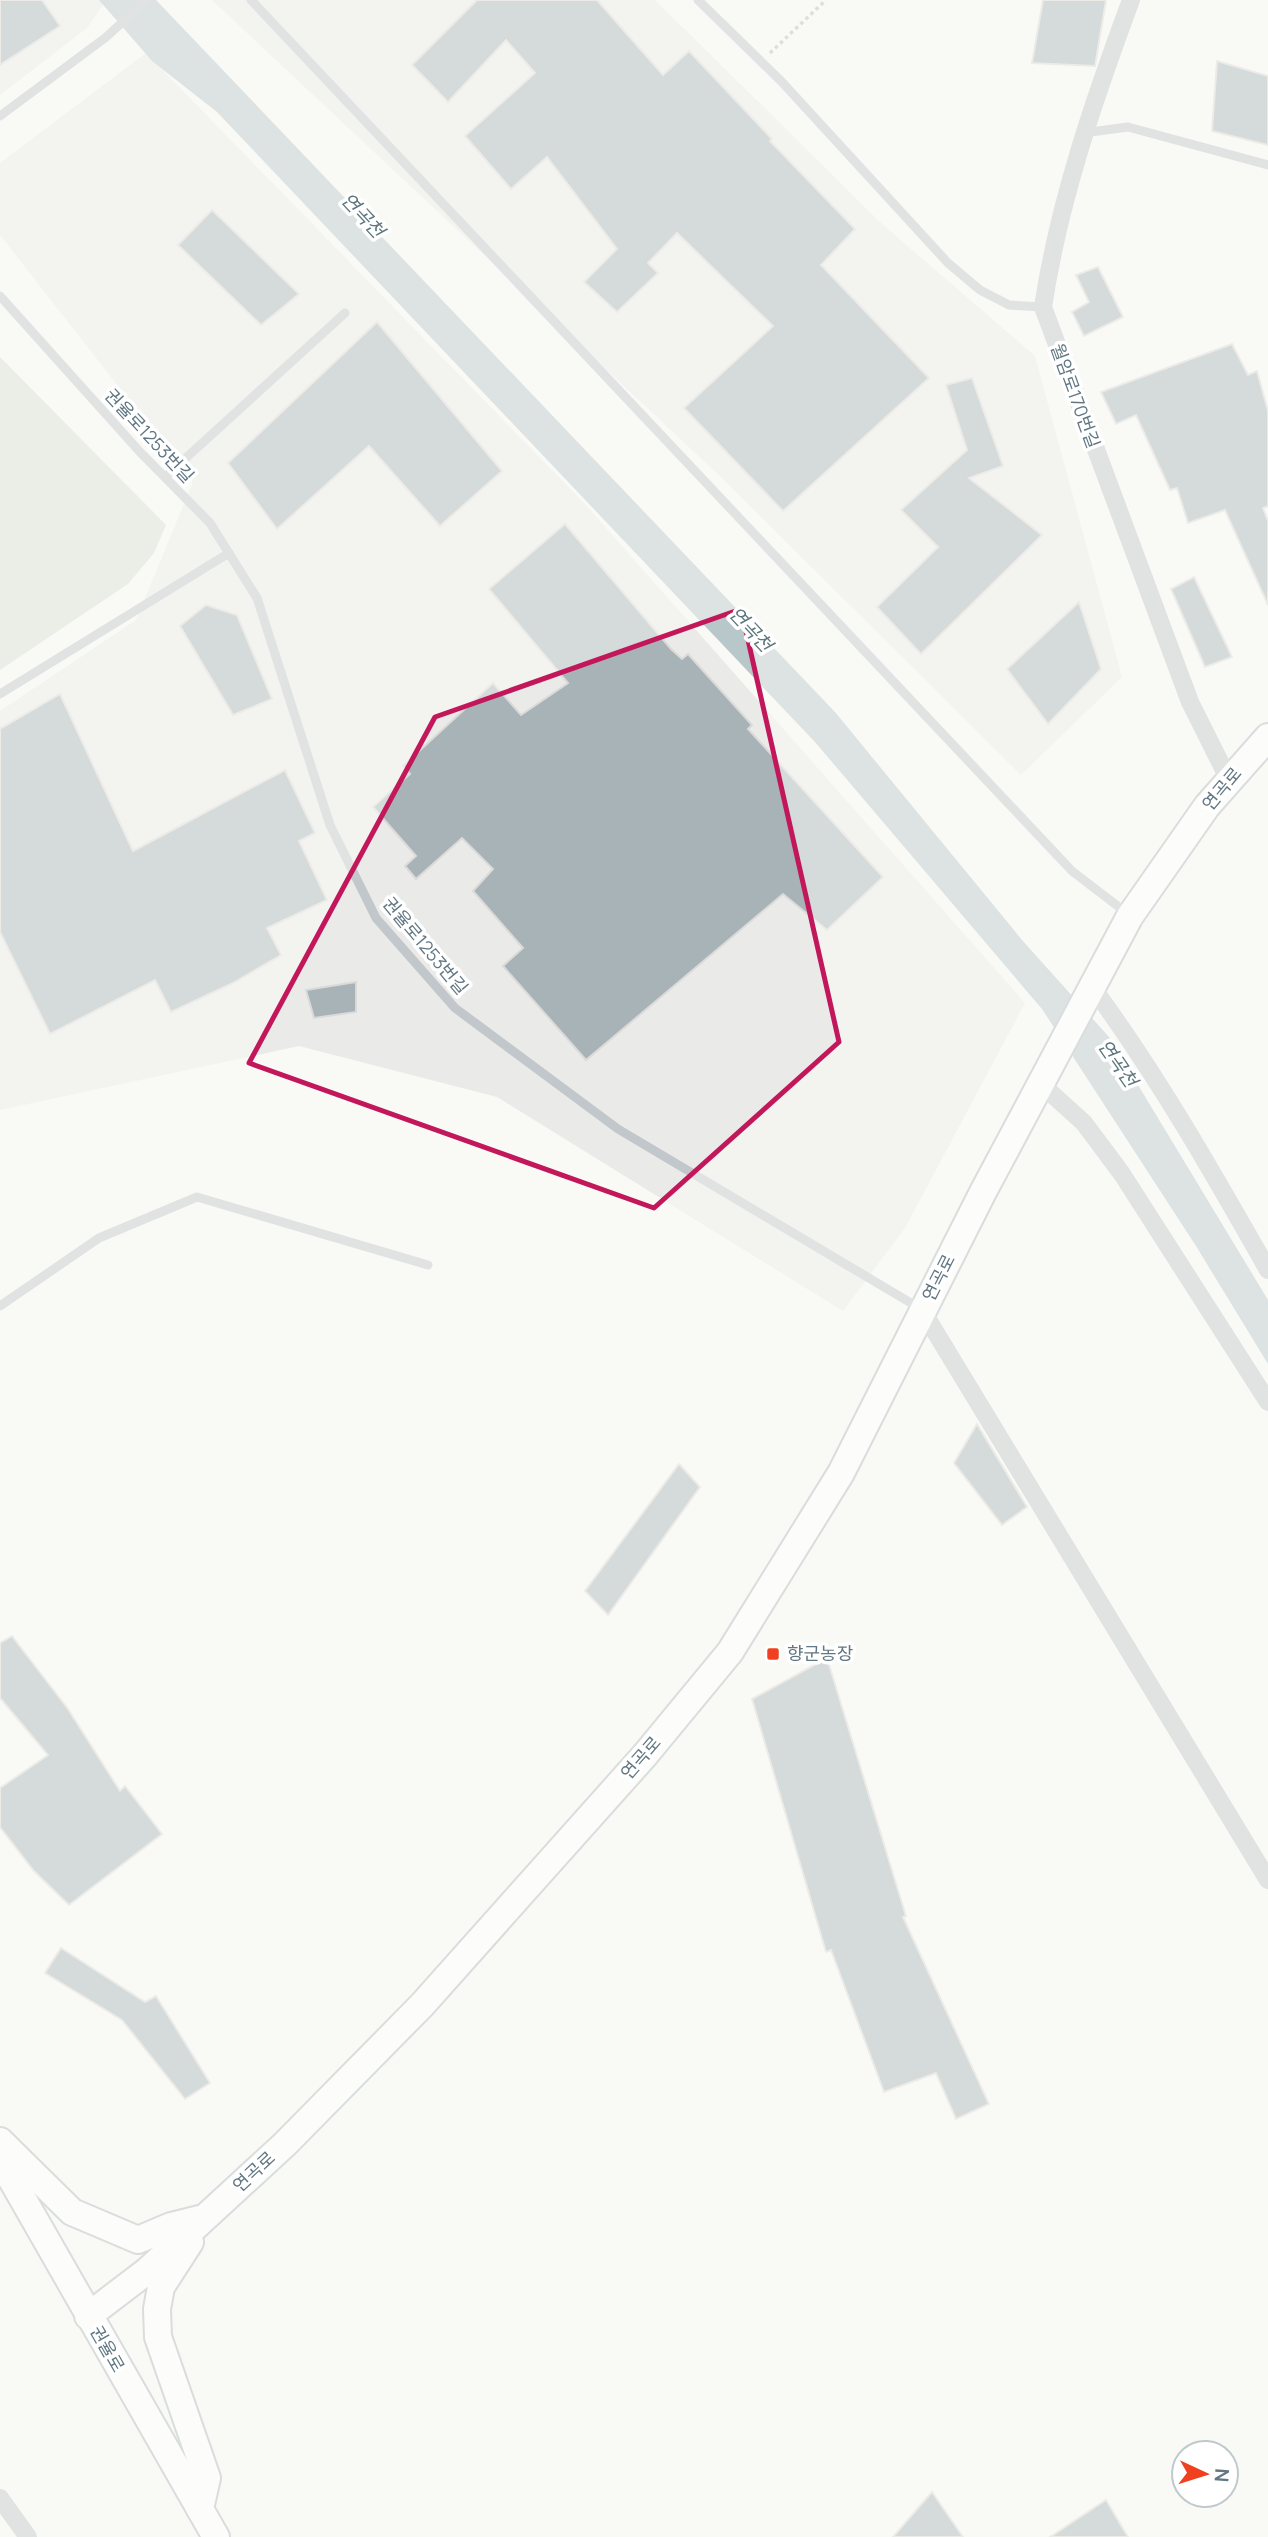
<svg xmlns="http://www.w3.org/2000/svg" width="1268" height="2537" font-family="Manrope,'Noto Sans KR',sans-serif">
  <style>
    .built { fill: #eaeae9 }
    .green { fill: #d9ded5 }
    .water { fill: #b8c7ca }
    .building { fill: #a8b3b8; stroke: #dbdad8; stroke-width: 2 }
    .lines { fill: none; stroke-linecap: round; stroke-linejoin: round }
    .secondary-casing { stroke: #b3bbbf; stroke-width: 30 }
    .path { stroke: #bbbfc2; stroke-width: 3.5; stroke-dasharray: 3.5 3.5; stroke-linecap: butt }
    .lane { stroke: #c1c7ca; stroke-width: 9 }
    .street { stroke: #c1c7ca; stroke-width: 18 }
    .secondary { stroke: #fff; stroke-width: 26 }
    .marked { fill: none; stroke: #c2185b; stroke-width: 5; stroke-linejoin: round }
    .poi-dot { fill: #f0401f; stroke: #fff; stroke-width: 2.5 }
    .labels { text-anchor: middle; stroke-width: 7; stroke-linejoin: round; paint-order: stroke }
    .street-label { font-size: 18px; fill: #617783; stroke: #fff }
    .poi-label { font-size: 18px; fill: #617783; stroke: #fff; text-anchor: start }
    .water-label { font-size: 19px; font-style: italic; fill: #5d777d; stroke: #fff }
  </style>
  <rect width="100%" height="100%" fill="#f9f9f6"/>
  <g class="built">
    <path d="M0 0H106L87 28 0 95Z"/>
    <path d="M212 0H655L882 224 1035 356 1122 677 1021 775 724 480Z"/>
    <path d="M146 53 584 503 1025 1003 905 1228 843 1311 497 1097 299 1046 0 1110V711L136 620 193 482 0 235V163Z"/>
  </g>
  <path class="green" d="M0 357 166 525 154 553 128 584 0 670Z"/>
  <path class="water" d="M99 0H156L835 712 1022 940 1109 1037 1268 1300V1364L1196 1246 1042 1009 815 742 217 112 152 61Z"/>
  <g class="building">
    <path d="M0 0H42L60 26 0 65Z"/>
    <path d="M477 0H597L663 75 689 51 772 139 770 141 855 229 821 265 929 378 783 511 684 408 773 326 677 233 648 263 658 273 617 312 584 282 617 249 547 157 511 189 465 136 535 73 506 40 448 102 412 65Z"/>
    <path d="M1043 0H1106L1095 66 1032 63Z"/>
    <path d="M1217 61 1268 76V145L1212 131Z"/>
    <path d="M212 210 299 294 261 325 178 245Z"/>
    <path d="M1098 267 1123 317 1084 336 1072 312 1089 302 1076 275Z"/>
    <path d="M377 322 502 471 440 526 369 446 277 529 228 463Z"/>
    <path d="M1232 344 1248 375 1257 371 1268 411V506L1263 508 1268 521V605L1225 510 1188 523 1177 488 1170 490 1136 415 1116 424 1101 392Z"/>
    <path d="M972 378 1003 466 969 478 1042 535 921 654 877 607 938 547 901 510 967 450 946 385Z"/>
    <path d="M565 524 671 649 682 659 688 654 752 725 748 729 883 877 827 930 783 894 586 1060 503 966 523 948 473 891 493 869 462 838 416 879 405 866 416 856 373 807 410 774 403 766 493 683 521 715 568 683 489 589Z"/>
    <path d="M1194 577 1232 657 1205 667 1171 589Z"/>
    <path d="M1079 602 1101 669 1048 724 1007 669Z"/>
    <path d="M206 605 237 615 272 699 233 715 180 626Z"/>
    <path d="M60 694 133 851 285 770 315 833 299 841 327 900 267 928 281 955 233 983 171 1012 155 980 50 1034 0 932V729Z"/>
    <path d="M356 982V1012L314 1018 306 990Z"/>
    <path d="M977 1424 1027 1507 1002 1525 954 1463Z"/>
    <path d="M679 1464 700 1487 608 1615 585 1591Z"/>
    <path d="M12 1636 68 1709 120 1791 125 1786 162 1834 69 1905 34 1871 0 1827V1788L48 1755 0 1698V1643Z"/>
    <path d="M827 1658 906 1916 903 1917 989 2104 956 2119 936 2073 884 2092 831 1950 826 1952 752 1699Z"/>
    <path d="M61 1948 145 2002 156 1996 210 2083 185 2099 122 2020 45 1973Z"/>
    <path d="M932 2492 963 2537H893Z"/>
    <path d="M1106 2500 1128 2537H1050Z"/>
  </g>
  <g class="lines">
    <defs>
      <g id="secondary">
        <path d="M0 2141 72 2212 138 2240 171 2226 199 2219"/>
        <path d="M0 2159 216 2537"/>
        <path d="M190 2242 161 2287 157 2309 158 2337 207 2478 200 2509"/>
        <path d="M88 2316 147 2271 285 2144 422 2005 645 1755 730 1652 841 1473 983 1192 1130 916 1207 806 1268 737"/>
      </g>
    </defs>
    <use href="#secondary" class="secondary-casing"/>
    <path class="path" d="M770 53 826 0"/>
    <g class="lane">
      <path d="M251 0 1072 871 1128 914"/>
      <path d="M698 0 781 81 948 263 980 290 1009 305 1043 307"/>
      <path d="M0 116 105 38 147 0"/>
      <path d="M1083 133 1128 127 1268 165"/>
      <path d="M0 296 140 452 210 523 257 598 330 825 376 918 455 1008 618 1129 921 1309"/>
      <path d="M165 477 345 313"/>
      <path d="M0 694 229 553"/>
      <path d="M0 1306 99 1238 197 1197 428 1265"/>
    </g>
    <g class="street">
      <path d="M1131 0C1094 100 1059 201 1043 307L1190 702 1229 780"/>
      <path d="M1093 988C1159 1078 1213 1173 1268 1270"/>
      <path d="M1041 1084 1084 1123 1122 1174 1268 1402"/>
      <path d="M922 1310 1268 1880"/>
      <path d="M0 2498 28 2537"/>
    </g>
    <use href="#secondary" class="secondary"/>
  </g>
  <path d="M0 0H1268V2537H0ZM741 609 839 1042 654 1208 249 1063 435 717Z" fill="#f9f9f6" fill-opacity=".55" fill-rule="evenodd"/>
  <path class="marked" d="M741 609 839 1042 654 1208 249 1063 435 717Z"/>
  <rect class="poi-dot" x="766" y="1647" width="14" height="14" rx="3.5"/>
  <g class="labels">
    <g class="street-label">
      <text transform="translate(1075 396) rotate(70)" y="6">월암로170번길</text>
      <text transform="translate(149 436) rotate(47)" y="6">권율로1253번길</text>
      <text transform="translate(1222 789) rotate(-50)" y="6">연곡로</text>
      <text transform="translate(425 946) rotate(50)" y="6">권율로1253번길</text>
      <text transform="translate(939 1278) rotate(-63)" y="6">연곡로</text>
      <text transform="translate(641 1758) rotate(-49)" y="6">연곡로</text>
      <text transform="translate(254 2172) rotate(-43)" y="6">연곡로</text>
      <text transform="translate(107 2349) rotate(60)" y="6">권율로</text>
    </g>
    <g class="poi-label">
      <text x="787" y="1660">향군농장</text>
    </g>
    <g class="water-label">
      <text transform="translate(363 215) rotate(47)" y="7">연곡천</text>
      <text transform="translate(751 629) rotate(47)" y="7">연곡천</text>
      <text transform="translate(1118 1063) rotate(55)" y="7">연곡천</text>
    </g>
  </g>
  <g transform="translate(1205 2474) rotate(94)"><circle r="33" fill="#ffffff" stroke="#c0c9cd" stroke-width="2"/>
  <path d="M0-5L12 26L0 18L-12 26Z" fill="#f0401f"/>
  <text y="-10" font-size="19" font-weight="bold" text-anchor="middle" fill="#617783">N</text>
  </g>
</svg>
